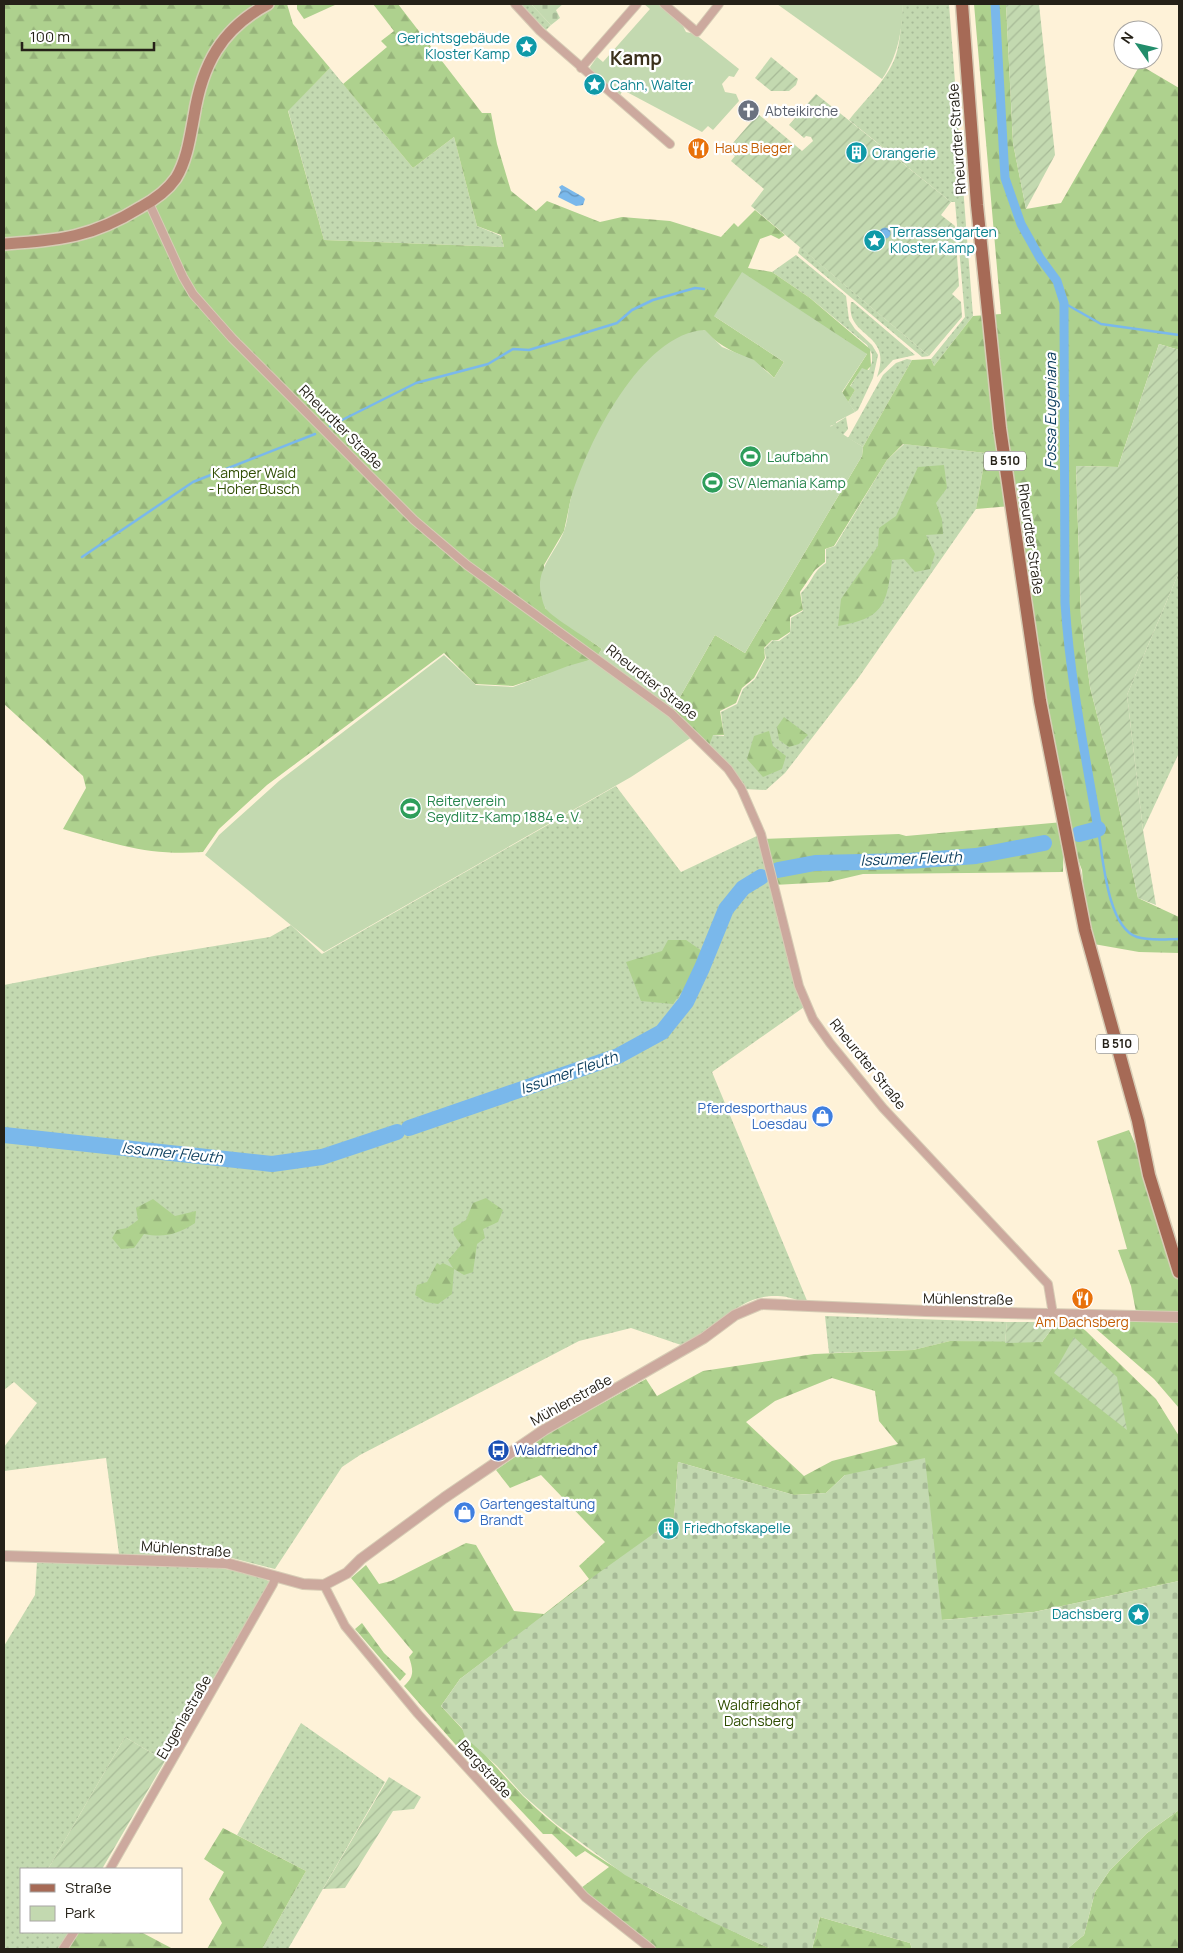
<svg xmlns="http://www.w3.org/2000/svg" width="1183" height="1953" font-family="Manrope,sans-serif">
  <style>
    .grass { fill: url(#grass-dots) }
    .forest { fill: url(#forest-firs); fill-rule: evenodd }
    .cemetery { fill: url(#cemetery-stones) }
    .park { fill: #c3d9b0 }
    .garden { fill: url(#garden-furrows) }
    .water { fill: url(#water-waves) }
    .lines { fill: none; stroke-linecap: round; stroke-linejoin: round }
    .stream { stroke: #7ab8eb; stroke-width: 2.5 }
    .canal { stroke: #7ab8eb; stroke-width: 9 }
    .river { stroke: #7ab8eb; stroke-width: 16 }
    .minor-casing { stroke: #d7ccb5; stroke-width: 10 }
    .tertiary-casing { stroke: #d7ccb5; stroke-width: 12 }
    .secondary-casing { stroke: #d7ccb5; stroke-width: 14 }
    .primary-casing { stroke: #d7ccb5; stroke-width: 15 }
    .minor { stroke: #cca99e; stroke-width: 8 }
    .tertiary { stroke: #cca99e; stroke-width: 10 }
    .secondary { stroke: #b68574; stroke-width: 11 }
    .primary { stroke: #a66a56; stroke-width: 12 }
    .labels { text-anchor: middle; stroke-width: 4.5; stroke-linejoin: round; paint-order: stroke }
    .shield { fill: #fff; stroke: #66645d; stroke-width: 1 }
    .shield-label { font-size: 12px; font-weight: bold; fill: #252118 }
    .culture-label { font-size: 14px; fill: #0d838f; stroke: #fff; text-anchor: start }
    .worship-label { font-size: 14px; fill: #5b616d; stroke: #fff; text-anchor: start }
    .street-label { font-size: 14px; fill: #252118; stroke: #fff }
    .food-label { font-size: 14px; fill: #c56008; stroke: #fff; text-anchor: start }
    .leisure-label { font-size: 14px; fill: #27864d; stroke: #fff; text-anchor: start }
    .park-label { font-size: 14px; fill: #304e03; stroke: #fff }
    .shop-label { font-size: 14px; fill: #366cbe; stroke: #fff; text-anchor: end }
    .transit-label { font-size: 14px; fill: #164399; stroke: #fff; text-anchor: start }
    .water-label { font-size: 15px; font-style: italic; fill: #0a3c5d; stroke: #fff }
    .district-label { font-size: 19px; font-weight: bold; fill: #3b311c; stroke: #fff }
  </style>
  <defs>
    <pattern id="grass-dots" width="8" height="8" patternUnits="userSpaceOnUse" patternTransform="scale(1.25)"><rect width="8" height="8" fill="#c3d9b0"/><path d="M2 2h.1M6 6h.1" fill="none" stroke="#a7ba97" stroke-width="1.8" stroke-linecap="round"/></pattern>
    <pattern id="forest-firs" width="22" height="20" patternUnits="userSpaceOnUse" patternTransform="scale(1.25)"><rect width="22" height="20" fill="#aed18e"/><path d="M5 1l3.5 6h-7zM16 11l3.5 6h-7z" fill="#96b37a"/></pattern>
    <pattern id="cemetery-stones" width="16" height="16" patternUnits="userSpaceOnUse" patternTransform="scale(1.25)"><rect width="16" height="16" fill="#c3d9b0"/><path d="M2 7V4a2 2 0 0 1 4 0v3zM10 15v-3a2 2 0 0 1 4 0v3z" fill="#a7ba97"/></pattern>
    <pattern id="garden-furrows" width="10" height="10" patternUnits="userSpaceOnUse" patternTransform="scale(1.25)"><rect width="10" height="10" fill="#c3d9b0"/><path d="M-1 1l2-2M0 10L10 0M9 11l2-2" fill="none" stroke="#a7ba97"/></pattern>
    <pattern id="water-waves" width="16" height="10" patternUnits="userSpaceOnUse" patternTransform="scale(1.25)"><rect width="16" height="10" fill="#7ab8eb"/><path d="M0 5q4-4 8 0t8 0" fill="none" stroke="#6495bd"/></pattern>
  </defs>
  <rect width="100%" height="100%" fill="#fef2d8"/>
  <g class="grass">
    <path d="M521 4H531L551 25 546 30Z"/>
    <path d="M903 4H949L973 316 934 366 931 359 965 317 955 202H951L849 120C864 101 886 81 895 58 901 41 901 22 903 4Z"/>
    <path d="M330 68 413 168 454 137 477 226 501 236 504 247 324 240 288 110Z"/>
    <path d="M800 247 929 356 922 357 798 253Z"/>
    <path d="M796 255 846 296 849 320 855 329 872 345 878 355 873 378 858 410 855 412 848 402 855 390 850 387 862 367 869 370 872 362V354L867 345 810 298 772 272Z"/>
    <path d="M851 302H853L915 355 893 360 877 377C894 331 845 339 851 302Z"/>
    <path d="M907 359 912 360 863 447 848 438 883 375 896 363Z"/>
    <path d="M846 417 848 429 843 435 830 427Z"/>
    <path d="M904 444 986 453 976 509 859 677 785 773 766 790 743 789 708 748 712 735 724 736 721 712 737 704 743 689 755 679 766 658 764 649 773 640 779 641 790 633 791 618 803 611 801 593C813 582 811 573 826 563V549L835 546 887 460Z"/>
    <path d="M1179 572V753L1143 830 1127 695Z"/>
    <path d="M616 786 681 872 761 834 807 1005 712 1072 808 1303C799 1301 788 1296 778 1296 739 1294 715 1329 684 1346L631 1328 579 1341 360 1455 342 1467 275 1569 228 1557 119 1554 106 1458 4 1471V1447L37 1403 14 1382 4 1390V985L154 956 270 937 291 925 322 954Z"/>
    <path d="M825 1316 1007 1322 1005 1343 950 1341 913 1350 829 1353Z"/>
    <path d="M37 1562 221 1568 260 1576 270 1582 165 1761 125 1737 48 1869H21V1932H74L63 1949H4V1646L35 1595Z"/>
    <path d="M301 1723 385 1782 288 1949H262L306 1871 237 1835Z"/>
  </g>
  <g class="forest">
    <path d="M4 4H287L293 24 330 68 288 111 324 240 504 247 501 235 477 226 454 137 413 168 343 84 387 47 381 41 394 31 373 4H398L482 113H491L497 144 511 191 536 211 547 201 600 222 622 217 670 221 721 237 734 223 738 227 755 210 785 235 779 239 771 235 760 239 748 268 772 272 810 298 870 349 871 366 867 370 862 368 850 386 855 390 848 402 842 393 867 354 714 316 784 362 774 378C752 354 728 356 704 330L583 468 571 498 564 531 544 565 545 608 602 649 596 658 513 686 475 684 444 653 267 785 219 829 203 852C148 856 115 844 63 829L86 788 83 776 4 704Z"/>
    <path d="M297 4H337L304 19 297 9Z"/>
    <path d="M974 4H1006L1013 143 1026 209 1061 203 1140 65 1179 88V350L1159 344 1118 467 1076 466 1081 618 1090 687 1112 774 1138 898 1179 917V953L1139 952 1088 943 1082 870 1064 823 1063 872 863 874 829 882 774 885 762 839 899 834 906 836 1063 822 1011 506 976 509 986 453 903 444 887 460 834 546 825 549V562L815 570 800 592 803 610 790 617V632L778 640H772L764 648 765 658 754 678 742 688 736 703 720 711 724 735H713L708 748 671 713 715 635 745 653 862 456 863 447 912 360 931 359 934 366 973 316 1001 314Z"/>
    <path d="M944 465 947 488 936 503 942 519 943 534 926 535 935 554 930 569 915 572 904 559 892 560C887 605 884 618 838 626L841 599 878 546 879 528 896 516 918 467Z"/>
    <path d="M784 717 808 735 799 744 789 747 779 740 777 727Z"/>
    <path d="M769 731 773 746 786 756 782 769 763 777 747 759 754 736Z"/>
    <path d="M668 940H686L708 955 673 1004 641 1001 626 962 662 951Z"/>
    <path d="M1129 1130 1149 1175 1179 1268V1318L1137 1317 1131 1286 1118 1250 1127 1249 1097 1141Z"/>
    <path d="M486 1198 503 1210 498 1222 483 1229 485 1238 477 1244 473 1272 464 1275 454 1269 452 1294 438 1304 426 1302 415 1295 417 1285 427 1282 437 1263 440 1265 443 1263 453 1268 448 1260 461 1245 454 1235 453 1228 466 1220 473 1203Z"/>
    <path d="M153 1199 175 1216 196 1211 195 1223C178 1234 165 1238 144 1234L134 1248 121 1249 112 1238 117 1230 127 1228 138 1220 136 1208Z"/>
    <path d="M1179 1319V1408L1154 1379 1087 1321Z"/>
    <path d="M1057 1322H1075L1086 1331 1156 1399 1179 1436V1581L1034 1612 941 1620 933 1547 845 1475 826 1493 794 1495 678 1462 674 1519 460 1679 441 1706C469 1735 495 1767 523 1796 593 1865 683 1908 771 1949H656L602 1908 581 1888 609 1867 585 1851 576 1857 552 1834H543L507 1796 498 1793 404 1686C415 1676 413 1670 409 1657L413 1652 351 1578 366 1565 379 1584 391 1581 466 1543 476 1545 514 1611 544 1614 589 1579 579 1566 605 1542 541 1475 510 1488 496 1470 552 1431 646 1379 657 1396 703 1371 814 1354 913 1350 950 1341 1042 1342ZM832 1378 875 1391 879 1421 898 1444 832 1461 804 1476 746 1422 775 1401Z"/>
    <path d="M362 1623 384 1653 406 1674 400 1681 355 1629Z"/>
    <path d="M1179 1810V1949H1067L1084 1935 1095 1892 1110 1870 1147 1833Z"/>
    <path d="M223 1828 306 1871 262 1949H207L222 1923 209 1899 224 1872 204 1859Z"/>
    <path d="M820 1917 910 1943 912 1949H812Z"/>
    <path d="M79 1932H141L173 1949H68Z"/>
  </g>
  <g class="cemetery">
    <path d="M531 4H563L556 10 560 18 551 25Z"/>
    <path d="M925 1458 942 1620 1034 1612 1179 1581V1810L1147 1833 1110 1870 1095 1892 1084 1935 1067 1949H912L910 1943 820 1917 812 1949H771L708 1920 625 1875 556 1824 523 1795 497 1766 465 1737 462 1728 441 1706 460 1679 593 1577 674 1519 678 1462 794 1495 826 1493 845 1475Z"/>
  </g>
  <g class="park">
    <path d="M644 4H660L681 22 686 32 695 34 739 69 734 77 729 76 722 84 725 92 736 94 739 101 713 130 708 126 702 132 623 90 620 95 591 70 590 67 597 57 603 62 650 9Z"/>
    <path d="M777 4H903C902 31 898 56 882 79Z"/>
    <path d="M742 272 867 354 842 392 855 412 836 422V424L830 426 863 447 862 456 745 653 715 635 671 713 695 735 631 777 324 952 205 855 219 835 279 781 444 655 476 685 513 687 568 666 596 658 602 649C590 640 553 618 546 609 543 605 542 598 541 594 535 570 556 552 564 531 568 521 568 508 571 498 587 444 641 333 705 330L722 347 754 360 774 378 784 362 714 316Z"/>
  </g>
  <g class="garden">
    <path d="M1006 4H1039L1055 155 1026 209 1013 143Z"/>
    <path d="M771 57 798 79 796 85 789 91H771L755 78Z"/>
    <path d="M816 94 951 202 941 215 955 226 959 286 952 294 961 302 962 317 929 356 751 206 764 189 731 161 735 156 727 150 758 114 802 151 813 141 811 137 806 136 804 138 789 125Z"/>
    <path d="M1159 344 1179 350V572L1127 695 1143 830 1156 905 1138 898 1112 774 1090 687 1081 618 1076 466 1118 467Z"/>
    <path d="M1007 1322H1057L1042 1342 1005 1343Z"/>
    <path d="M1074 1337 1117 1377 1127 1430 1054 1373Z"/>
    <path d="M125 1737 165 1761 102 1869H48Z"/>
    <path d="M389 1777 421 1797 414 1809 393 1811 345 1888 323 1889Z"/>
  </g>
  <g class="water">
    <path d="M562 185 583 197 585 199 583 205 576 206 558 197 561 190 559 187Z"/>
    <circle cx="885" cy="233" r="5.5"/>
  </g>
  <g class="lines">
    <g class="stream">
      <path d="M1064 303 1101 324 1179 335"/>
      <path d="M330 426 416 383 488 364 513 349 529 350 617 323 632 310 653 300 695 288 704 289"/>
      <path d="M82 557 193 482 315 434"/>
      <path d="M1098 829C1103 857 1107 927 1137 937 1149 941 1167 939 1179 939"/>
    </g>
    <path class="canal" d="M995 4 1005 178 1021 224 1040 258 1057 281 1064 303 1065 603C1070 679 1085 754 1098 829"/>
    <g class="river">
      <path d="M1079 834 1098 829"/>
      <path d="M778 870 815 863 909 861 976 856 1044 843"/>
      <path d="M409 1128 618 1056 662 1032 686 1002 702 968 726 909 743 888 761 877"/>
      <path d="M4 1135 272 1164 322 1157 397 1132"/>
    </g>
    <defs>
      <g id="minor">
        <path d="M515 4 540 31 670 144"/>
        <path d="M664 4 697 32 719 4"/>
        <path d="M581 68 637 4"/>
        <path d="M149 203 183 277 193 294 232 338 414 520 467 565 671 713 728 769 741 788 761 834 799 986 813 1019 830 1043 883 1108 1048 1284 1053 1314"/>
        <path d="M324 1585 345 1626 418 1714 585 1897 651 1949"/>
        <path d="M110 1869 273 1584 276 1576"/>
        <path d="M63 1949 74 1932"/>
      </g>
      <path id="tertiary" d="M4 1556 226 1563 303 1584 324 1585 347 1573 361 1559 444 1498 544 1430 704 1338 735 1315 761 1304 926 1311 1179 1317"/>
      <path id="secondary" d="M4 244C60 240 91 238 141 207 154 200 167 191 176 178 187 160 190 137 194 116 202 65 221 29 268 4"/>
      <path id="primary" d="M962 4 977 205 1000 428 1040 701 1085 930 1138 1121 1149 1175 1179 1272"/>
    </defs>
    <use href="#minor" class="minor-casing"/>
    <use href="#tertiary" class="tertiary-casing"/>
    <use href="#secondary" class="secondary-casing"/>
    <use href="#primary" class="primary-casing"/>
    <use href="#minor" class="minor"/>
    <use href="#tertiary" class="tertiary"/>
    <use href="#secondary" class="secondary"/>
    <use href="#primary" class="primary"/>
  </g>
  <defs>
    <symbol id="sight-disc" viewBox="-11 -11 22 22"><circle r="9.5" fill="#0f9aa8" stroke="#fff"/><path d="M0-6L1.8-2.2L6-1.7L2.9 1.2L3.7 5.4L0 3.3L-3.7 5.4L-2.9 1.2L-6-1.7L-1.8-2.2Z" fill="#fff"/></symbol>
    <symbol id="church-disc" viewBox="-11 -11 22 22"><circle r="9.5" fill="#6b7280" stroke="#fff"/><path d="M-1.2-6h2.4v3.5h3.3v2.4h-3.3V6h-2.4V-.1h-3.3v-2.4h3.3Z" fill="#fff"/></symbol>
    <symbol id="restaurant-disc" viewBox="-11 -11 22 22"><circle r="9.5" fill="#e8710a" stroke="#fff"/><path d="M-5-6h1v4h1v-4h1v4h1v-4h1v5L-1.5 .5V6h-2V.5L-5-1ZM5-6V6H3V1.5H1.5Q1.5-4 5-6Z" fill="#fff"/></symbol>
    <symbol id="building-disc" viewBox="-11 -11 22 22"><circle r="9.5" fill="#0f9aa8" stroke="#fff"/><path d="M-4-6H4V6H1V3H-1V6H-4ZM-2.5-4.3h1.7v1.8h-1.7ZM.8-4.3h1.7v1.8H.8ZM-2.5-1h1.7V.8h-1.7ZM.8-1h1.7V.8H.8Z" fill="#fff"/></symbol>
    <symbol id="stadium-disc" viewBox="-11 -11 22 22"><circle r="9.5" fill="#2e9e5b" stroke="#fff"/><path d="M0-5a6.5 5 0 1 0 0 10a6.5 5 0 1 0 0-10ZM-3.5-1.8h7v3.6h-7Z" fill="#fff"/></symbol>
    <symbol id="shop-disc" viewBox="-11 -11 22 22"><circle r="9.5" fill="#3f7fe0" stroke="#fff"/><path d="M-5-2.5h2.3a2.7 3.5 0 0 1 5.4 0H5L5.5 6h-11ZM-1.5-2.5h3a1.5 2.3 0 0 0-3 0Z" fill="#fff"/></symbol>
    <symbol id="bus-disc" viewBox="-11 -11 22 22"><circle r="9.5" fill="#1a4fb4" stroke="#fff"/><path d="M-5-6H5V4H4V6H2V4H-2V6H-4V4H-5ZM-3.5-4V0h7V-4ZM-3.5 1.2v1.5H-2V1.2ZM2 1.2v1.5H3.5V1.2Z" fill="#fff"/></symbol>
  </defs>
  <g fill-rule="evenodd">
    <use href="#sight-disc" x="514" y="34" width="25" height="25"/>
    <use href="#sight-disc" x="582" y="72" width="25" height="25"/>
    <use href="#church-disc" x="736" y="98" width="25" height="25"/>
    <use href="#restaurant-disc" x="686" y="136" width="25" height="25"/>
    <use href="#building-disc" x="844" y="140" width="25" height="25"/>
    <use href="#sight-disc" x="862" y="228" width="25" height="25"/>
    <use href="#stadium-disc" x="738" y="444" width="25" height="25"/>
    <use href="#stadium-disc" x="700" y="470" width="25" height="25"/>
    <use href="#stadium-disc" x="398" y="796" width="25" height="25"/>
    <use href="#shop-disc" x="810" y="1104" width="25" height="25"/>
    <use href="#restaurant-disc" x="1070" y="1286" width="25" height="25"/>
    <use href="#bus-disc" x="486" y="1438" width="25" height="25"/>
    <use href="#shop-disc" x="452" y="1500" width="25" height="25"/>
    <use href="#building-disc" x="656" y="1516" width="25" height="25"/>
    <use href="#sight-disc" x="1126" y="1602" width="25" height="25"/>
  </g>
  <g class="labels">
    <g class="shield">
      <rect x="984" y="451.5" width="42" height="19" rx="4"/>
      <rect x="1096" y="1034.5" width="42" height="19" rx="4"/>
    </g>
    <g class="shield-label">
      <text x="1005" y="465">B 510</text>
      <text x="1117" y="1048">B 510</text>
    </g>
    <g class="culture-label">
      <text x="510" y="43" text-anchor="end">Gerichtsgebäude<tspan x="510" dy="16">Kloster Kamp</tspan></text>
      <text x="610" y="90">Cahn, Walter</text>
      <text x="872" y="158">Orangerie</text>
      <text x="890" y="237">Terrassengarten<tspan x="890" dy="16">Kloster Kamp</tspan></text>
      <text x="684" y="1533">Friedhofskapelle</text>
      <text x="1122" y="1619" text-anchor="end">Dachsberg</text>
    </g>
    <g class="worship-label">
      <text x="765" y="116">Abteikirche</text>
    </g>
    <g class="street-label">
      <text transform="translate(957 139) rotate(-94)" y="5">Rheurdter Straße</text>
      <text transform="translate(341 427) rotate(45)" y="5">Rheurdter Straße</text>
      <text transform="translate(1031 539) rotate(82)" y="5">Rheurdter Straße</text>
      <text transform="translate(652 682) rotate(38)" y="5">Rheurdter Straße</text>
      <text transform="translate(868 1064) rotate(51)" y="5">Rheurdter Straße</text>
      <text transform="translate(968 1299) rotate(1)" y="5">Mühlenstraße</text>
      <text transform="translate(571 1400) rotate(-29)" y="5">Mühlenstraße</text>
      <text transform="translate(186 1549) rotate(4)" y="5">Mühlenstraße</text>
      <text transform="translate(184 1717) rotate(-60)" y="5">Eugeniastraße</text>
      <text transform="translate(485 1769) rotate(48)" y="5">Bergstraße</text>
    </g>
    <g class="food-label">
      <text x="715" y="153">Haus Bieger</text>
      <text x="1082" y="1327" text-anchor="middle">Am Dachsberg</text>
    </g>
    <g class="leisure-label">
      <text x="767" y="462">Laufbahn</text>
      <text x="728" y="488">SV Alemania Kamp</text>
      <text x="427" y="806">Reiterverein<tspan x="427" dy="16">Seydlitz-Kamp 1884 e. V.</tspan></text>
    </g>
    <g class="park-label">
      <text x="254" y="478">Kamper Wald<tspan x="254" dy="16">- Hoher Busch</tspan></text>
      <text x="759" y="1710">Waldfriedhof<tspan x="759" dy="16">Dachsberg</tspan></text>
    </g>
    <g class="shop-label">
      <text x="807" y="1113">Pferdesporthaus<tspan x="807" dy="16">Loesdau</tspan></text>
      <text x="480" y="1509" text-anchor="start">Gartengestaltung<tspan x="480" dy="16">Brandt</tspan></text>
    </g>
    <g class="transit-label">
      <text x="514" y="1455">Waldfriedhof</text>
    </g>
    <g class="water-label">
      <text transform="translate(1051 411) rotate(-90)" y="5">Fossa Eugeniana</text>
      <text transform="translate(911 859) rotate(-2)" y="5">Issumer Fleuth</text>
      <text transform="translate(569 1073) rotate(-19)" y="5">Issumer Fleuth</text>
      <text transform="translate(172 1153) rotate(6)" y="5">Issumer Fleuth</text>
    </g>
    <g class="district-label">
      <text x="636" y="65">Kamp</text>
    </g>
  </g>
  <rect width="1183" height="1953" fill="none" stroke="#252118" stroke-width="10"/>
  <rect x="20" y="1868" width="162" height="65" fill="#ffffff" stroke="#a8a6a3"/>
  <rect x="30" y="1884" width="25" height="8" fill="#a66a56" stroke="#a8a6a3"/>
  <text x="65" y="1893" font-size="15" fill="#252118">Straße</text>
  <rect x="30" y="1906" width="25" height="15" fill="#c3d9b0" stroke="#a8a6a3"/>
  <text x="65" y="1918" font-size="15" fill="#252118">Park</text>
  <g transform="translate(1138 45) rotate(304)"><circle r="24" fill="#ffffff" stroke="#a8a6a3"/>
  <path d="M0-4L9 19L0 12L-9 19Z" fill="#228d6b"/>
  <text y="-8" font-size="14" font-weight="bold" text-anchor="middle" fill="#252118">N</text>
  </g>
  <path d="M22 42v8h132v-8" fill="none" stroke="#252118" stroke-width="2.5"/>
  <text x="30" y="42" font-size="15" fill="#252118" stroke="#ffffff" stroke-width="4" paint-order="stroke">100 m</text>
</svg>
